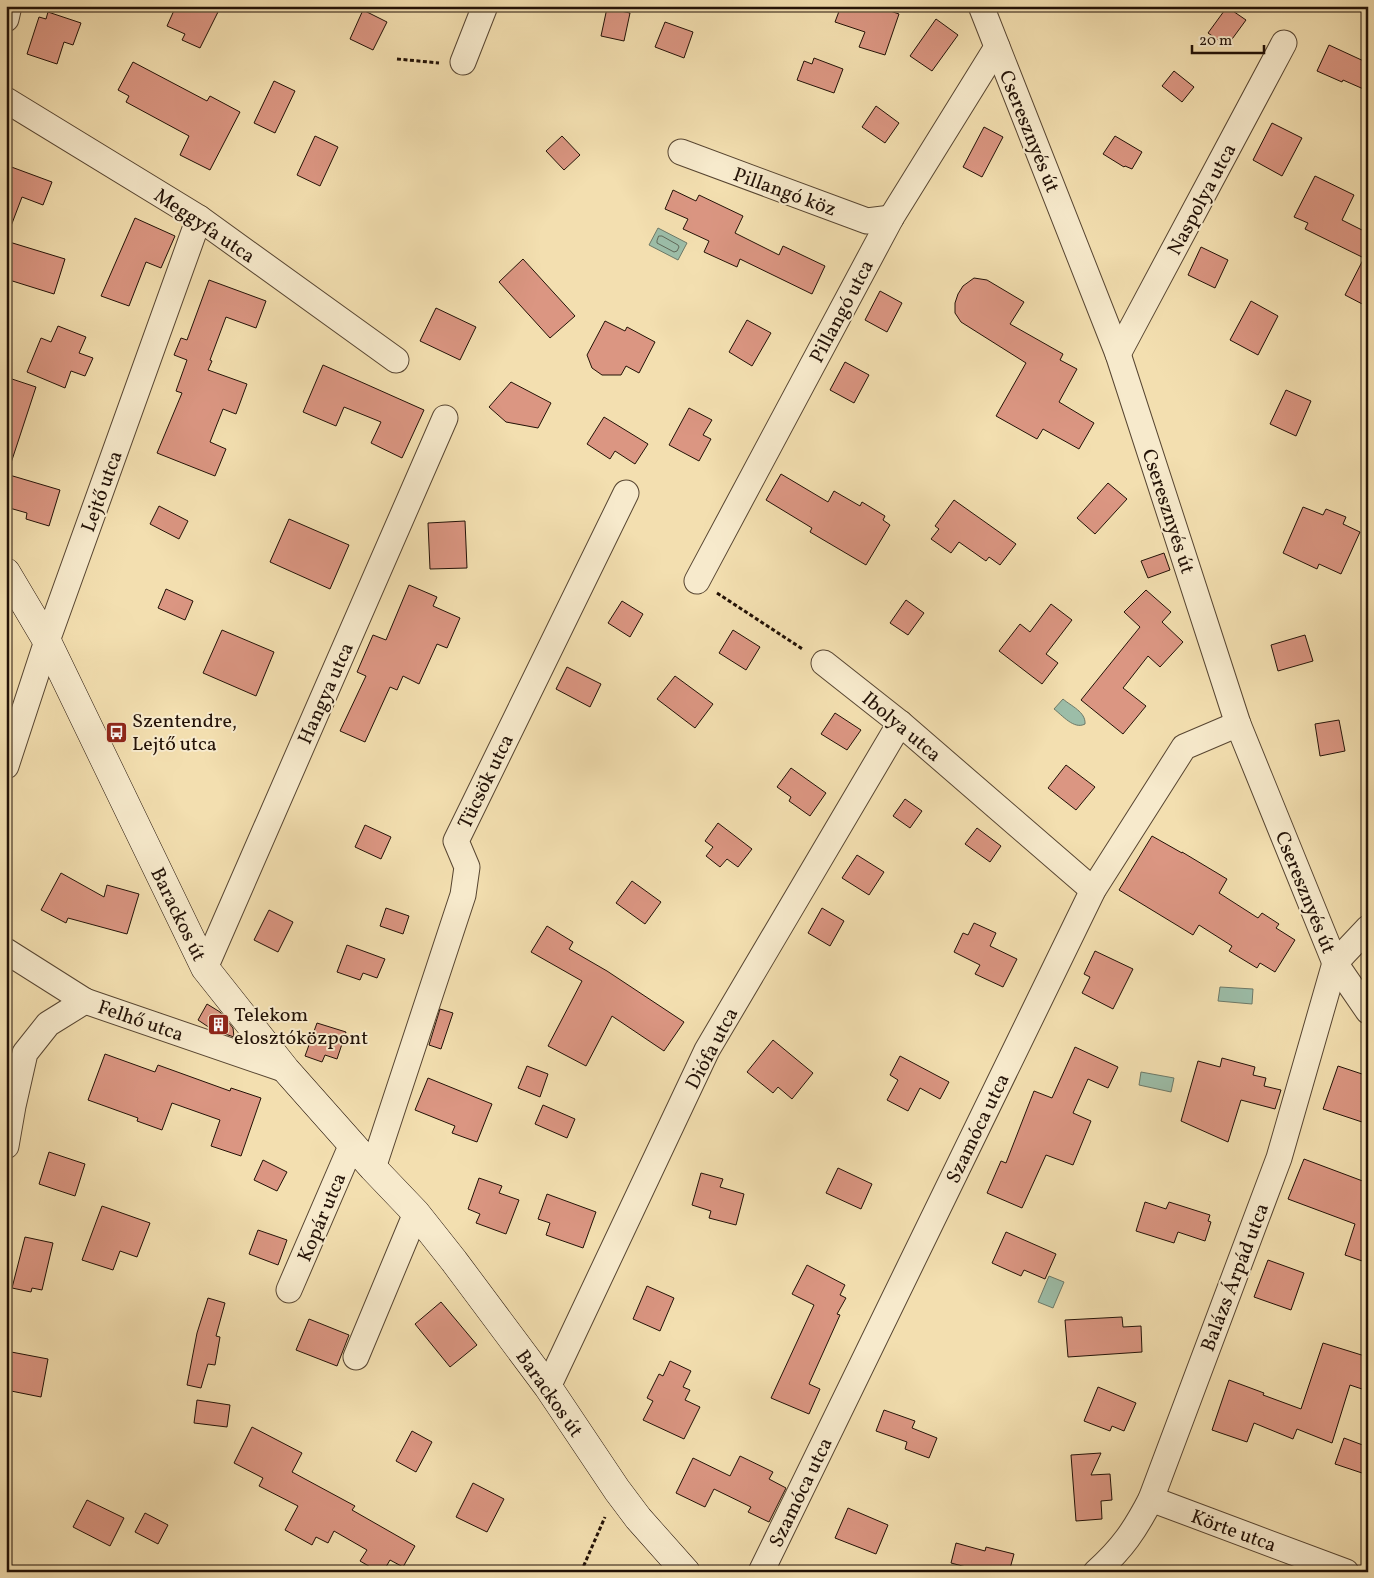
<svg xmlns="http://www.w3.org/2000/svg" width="1374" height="1578" font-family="Vollkorn,serif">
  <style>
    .water { fill: #9cbda8; stroke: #6c7968 }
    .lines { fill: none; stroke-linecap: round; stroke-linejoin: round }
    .shore { stroke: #606858; stroke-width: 1 }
    .building { fill: #db9682; stroke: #231207 }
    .street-casing { stroke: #574531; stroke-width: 27 }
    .secondary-casing { stroke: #231207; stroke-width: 29 }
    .path { stroke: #231207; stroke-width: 3; stroke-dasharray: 4 2.5; stroke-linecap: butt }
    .street { stroke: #f7eacc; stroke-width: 25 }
    .secondary { stroke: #f7eacc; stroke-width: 28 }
    .labels { text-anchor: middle; stroke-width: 4; stroke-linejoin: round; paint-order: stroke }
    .street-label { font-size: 20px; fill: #231207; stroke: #f7eacc }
    .poi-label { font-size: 20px; fill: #231207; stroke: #f7eacc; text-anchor: start }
  </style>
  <rect width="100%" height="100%" fill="#f3dfb0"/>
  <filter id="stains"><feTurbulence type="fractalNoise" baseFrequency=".004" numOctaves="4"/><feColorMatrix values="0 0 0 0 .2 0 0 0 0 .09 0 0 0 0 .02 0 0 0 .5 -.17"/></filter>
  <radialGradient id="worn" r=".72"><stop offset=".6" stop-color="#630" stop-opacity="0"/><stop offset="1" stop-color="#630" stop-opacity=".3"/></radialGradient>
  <g class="water">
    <path d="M658 228 687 243 678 260 649 245Z"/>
    <path d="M1063 699C1071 706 1086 712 1085 724 1074 730 1062 715 1054 709Z"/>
    <path d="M1220 987 1253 989 1252 1004 1218 1001Z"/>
    <path d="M1141 1072 1174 1078 1171 1092 1139 1085Z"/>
    <path d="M1049 1276 1064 1282 1053 1308 1038 1302Z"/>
  </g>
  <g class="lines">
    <path class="shore" d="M659 236H662L678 245 679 247 677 251 674 252 657 243V241Z"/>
  </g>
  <g class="building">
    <path d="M176 6H205L218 12 200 48 182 40 185 34 167 26Z"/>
    <path d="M841 6H876L899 14 885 55 859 47 865 32 835 22Z"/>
    <path d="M1227 7 1246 20 1227 46 1208 33Z"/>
    <path d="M607 8 630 13 624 41 601 36Z"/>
    <path d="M363 10 387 22 373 50 350 39Z"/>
    <path d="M48 12 81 23 73 45 64 42 57 64 27 54 39 17 46 19Z"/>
    <path d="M936 19 958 35 932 71 910 56Z"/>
    <path d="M665 22 693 32 684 58 655 47Z"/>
    <path d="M1329 45 1368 63V91L1343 80 1342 82 1317 71Z"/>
    <path d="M814 58 843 69 834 93 797 80 804 61 812 64Z"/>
    <path d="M133 62 207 101 210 96 240 112 210 170 180 155 189 136 126 102 129 96 118 90Z"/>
    <path d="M1174 71 1194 87 1182 102 1162 86Z"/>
    <path d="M274 81 295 91 275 133 254 123Z"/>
    <path d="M876 106 899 123 885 143 862 127Z"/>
    <path d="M1272 123 1302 138 1282 176 1253 160Z"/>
    <path d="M984 127 1003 137 982 177 963 167Z"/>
    <path d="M315 136 338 147 320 186 297 175Z"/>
    <path d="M562 136 580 155 564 170 546 151Z"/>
    <path d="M1115 136 1142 152 1132 169 1125 166 1124 167 1103 154Z"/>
    <path d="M6 165 52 182 43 205 22 197 8 234H6Z"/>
    <path d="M1315 176 1354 195 1342 220 1368 233V307L1345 295 1364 258 1305 229 1308 223 1294 217Z"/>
    <path d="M673 190 696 201 699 195 743 216 735 233 779 255 783 246 825 266 812 294 740 259 737 267 704 252 709 241 683 229 688 219 665 209Z"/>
    <path d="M135 218 175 236 161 268 146 262 129 306 101 296Z"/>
    <path d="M6 241 65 259 54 294 6 279Z"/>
    <path d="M1201 247 1228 260 1215 288 1188 275Z"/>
    <path d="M523 259 575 316 550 338 499 282Z"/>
    <path d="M974 278 987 280 1024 302 1010 324 1063 354 1060 360 1077 369 1059 402 1094 423 1079 449 1043 429 1037 439 996 416 1026 363 961 322 955 313V303L958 294 963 286Z"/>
    <path d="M209 280 266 301 256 328 226 317 210 360 212 361 208 370 247 384 236 414 223 409 210 442 226 449 215 476 157 453 182 393 176 391 187 360 174 355 181 338 187 340Z"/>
    <path d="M880 291 902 303 887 332 865 320Z"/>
    <path d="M1251 301 1278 316 1258 355 1230 340Z"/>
    <path d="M436 308 476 327 460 360 420 341Z"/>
    <path d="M747 320 771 333 752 366 729 352Z"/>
    <path d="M605 321 625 331 627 327 655 342 639 373 626 366 621 375H602L592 368 587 355Z"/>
    <path d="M58 326 86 337 79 353 93 358 85 376 71 371 65 388 27 372 41 338 51 342Z"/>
    <path d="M845 362 869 375 854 403 830 390Z"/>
    <path d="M323 365 424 410 402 458 371 443 381 422 344 407 336 426 303 412Z"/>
    <path d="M6 377 36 387 10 466H6Z"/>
    <path d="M511 382 551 403 538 428 506 422 489 407Z"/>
    <path d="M1286 390 1311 401 1296 436 1270 424Z"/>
    <path d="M689 408 712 420 703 435 711 439 699 461 669 445Z"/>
    <path d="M604 417 648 444 635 464 615 451 610 459 587 444Z"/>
    <path d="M6 474 60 490 49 526 26 519 27 513 6 507Z"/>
    <path d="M781 474 828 502 834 491 860 506 862 502 885 516 883 520 890 525 866 565 810 532 812 528 766 500Z"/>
    <path d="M1108 483 1127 499 1095 534 1077 518Z"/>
    <path d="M954 500 1016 544 1000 565 989 557 986 561 959 542 951 553 931 539 939 529 935 526Z"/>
    <path d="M159 506 188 521 179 539 150 524Z"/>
    <path d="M1303 507 1323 515 1326 509 1346 517 1343 524 1360 532 1341 574 1319 564 1317 569 1283 553Z"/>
    <path d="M289 519 349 545 330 589 270 562Z"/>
    <path d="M465 521 467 568 430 569 428 523Z"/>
    <path d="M1164 553 1170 570 1148 578 1141 561Z"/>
    <path d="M409 585 437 597 433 606 460 618 447 648 437 644 419 684 403 676 397 690 390 687 365 742 340 731 366 676 357 672 373 635 386 640Z"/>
    <path d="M166 589 193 601 185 620 158 608Z"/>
    <path d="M1146 590 1171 612 1162 622 1183 642 1160 667 1148 656 1123 688 1146 706 1123 734 1081 700 1140 627 1124 612Z"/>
    <path d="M906 600 924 613 908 635 890 623Z"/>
    <path d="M622 601 643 614 630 637 608 623Z"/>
    <path d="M1051 604 1072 620 1046 654 1058 663 1042 684 999 651 1020 624 1030 632Z"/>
    <path d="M222 630 274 652 256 696 203 673Z"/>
    <path d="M733 630 760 647 746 670 719 653Z"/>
    <path d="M1305 635 1313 661 1278 671 1271 645Z"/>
    <path d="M567 667 601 684 590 707 556 689Z"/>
    <path d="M675 676 713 704 695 728 657 699Z"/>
    <path d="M835 713 861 730 847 750 821 734Z"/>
    <path d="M1339 720 1345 751 1320 756 1315 724Z"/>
    <path d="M1066 765 1095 787 1076 810 1048 788Z"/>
    <path d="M791 768 826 793 810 816 789 801 791 797 777 787Z"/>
    <path d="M905 799 922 811 910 828 893 816Z"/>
    <path d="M718 823 752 849 738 867 727 859 720 867 706 856 713 847 705 841Z"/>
    <path d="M365 825 391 837 381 859 355 847Z"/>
    <path d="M977 828 1001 846 990 862 965 844Z"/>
    <path d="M1152 836 1182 853V852L1227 879 1219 893 1258 918 1262 913 1279 924 1276 928 1295 940 1275 972 1260 963 1257 968 1229 951 1232 946 1199 925 1193 935 1119 890Z"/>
    <path d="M857 855 884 872 869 895 842 878Z"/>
    <path d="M61 873 104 897 107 885 139 894 127 934 68 918 66 923 41 910Z"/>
    <path d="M632 881 661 902 645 924 616 903Z"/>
    <path d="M386 908 409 916 403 934 380 926Z"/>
    <path d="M822 908 844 921 830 946 808 933Z"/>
    <path d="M269 910 293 922 278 952 254 940Z"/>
    <path d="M974 923 996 933 990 946 1017 959 1003 987 975 974 980 965 954 952 963 933 968 935Z"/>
    <path d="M547 926 573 942 569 949 607 971 684 1022 664 1051 612 1016 586 1066 548 1046 582 981 531 952Z"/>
    <path d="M347 945 385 959 377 978 363 973 360 980 337 972Z"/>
    <path d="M1095 951 1133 969 1113 1009 1082 993 1090 977 1084 974Z"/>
    <path d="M207 1004 220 1012 233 1028 234 1037 213 1030 198 1020Z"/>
    <path d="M440 1009 453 1013 441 1049 429 1045Z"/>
    <path d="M317 1023 346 1032 337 1059 325 1055 322 1062 305 1056Z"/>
    <path d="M773 1040 813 1073 792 1099 778 1087 773 1093 747 1072Z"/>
    <path d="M1075 1047 1118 1067 1108 1088 1088 1079 1073 1113 1091 1121 1073 1165 1046 1155 1022 1208 987 1193 1001 1161 1006 1163 1034 1091 1052 1098Z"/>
    <path d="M105 1054 155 1072 158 1065 230 1091 231 1088 261 1098 241 1156 211 1146 220 1120 172 1103 162 1130 137 1121 138 1118 88 1100Z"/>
    <path d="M900 1056 949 1082 940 1099 920 1088 908 1111 887 1100 898 1080 890 1075Z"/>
    <path d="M1222 1058 1255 1067 1253 1075 1266 1078 1264 1086 1281 1090 1275 1109 1241 1100 1228 1142 1181 1121 1198 1061 1220 1067Z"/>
    <path d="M527 1066 548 1074 540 1097 518 1088Z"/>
    <path d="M1338 1066 1368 1076V1124L1323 1109Z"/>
    <path d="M428 1078 492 1104 477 1142 452 1133 455 1126 415 1110Z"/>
    <path d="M543 1105 575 1119 567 1138 535 1124Z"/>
    <path d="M49 1152 85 1164 75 1196 39 1184Z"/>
    <path d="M1304 1159 1368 1183V1263L1345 1255 1355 1224 1288 1199Z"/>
    <path d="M263 1160 287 1172 277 1191 254 1180Z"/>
    <path d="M838 1168 872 1184 861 1209 826 1193Z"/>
    <path d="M701 1173 723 1179 720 1187 744 1194 736 1225 709 1218 711 1211 692 1205Z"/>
    <path d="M479 1178 502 1186 499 1193 519 1200 506 1234 476 1223 480 1214 468 1209Z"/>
    <path d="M547 1194 596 1212 583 1248 546 1235 550 1223 538 1219Z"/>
    <path d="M1145 1202 1166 1209 1169 1202 1210 1215 1208 1221 1211 1222 1205 1241 1178 1232 1174 1243 1136 1231Z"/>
    <path d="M102 1206 150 1223 137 1257 120 1251 113 1270 82 1260Z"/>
    <path d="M258 1230 287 1240 278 1265 249 1254Z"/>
    <path d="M1006 1232 1056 1254 1045 1279 1024 1270 1021 1276 992 1263Z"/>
    <path d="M25 1237 53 1243 42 1290 32 1288 31 1292 12 1288Z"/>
    <path d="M1268 1260 1304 1273 1291 1310 1254 1297Z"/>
    <path d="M807 1265 845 1285 840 1295 846 1298 837 1314 840 1315 809 1384 820 1389 809 1414 771 1398 814 1305 792 1294Z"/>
    <path d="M647 1286 674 1298 660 1331 633 1319Z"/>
    <path d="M208 1298 225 1303 216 1336 220 1337 215 1365 208 1364 201 1388 187 1385 197 1333Z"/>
    <path d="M441 1302 477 1345 450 1367 415 1324Z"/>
    <path d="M1122 1317 1123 1327 1141 1326 1142 1352 1068 1357 1065 1320Z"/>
    <path d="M309 1319 349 1335 337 1366 296 1350Z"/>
    <path d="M1323 1343 1368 1357V1391L1350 1385 1332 1443 1297 1429 1293 1439 1254 1423 1247 1442 1212 1430 1229 1380 1264 1393 1263 1395 1301 1409Z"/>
    <path d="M6 1351 48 1359 41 1397 6 1390Z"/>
    <path d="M670 1361 691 1371 683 1387 690 1390 685 1400 700 1407 684 1439 643 1420 653 1401 647 1398 659 1374 663 1376Z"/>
    <path d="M1098 1387 1136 1403 1124 1431 1112 1426 1110 1431 1084 1421Z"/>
    <path d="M197 1400 230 1405 227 1427 194 1423Z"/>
    <path d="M884 1410 915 1421 912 1428 937 1438 929 1458 905 1449 907 1442 876 1431Z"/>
    <path d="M252 1427 302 1453 292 1472 355 1506 352 1510 415 1546 403 1567 390 1560 383 1572H379L360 1561 367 1550 334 1531 328 1543 316 1537 312 1545 285 1530 298 1506 259 1486 263 1478 234 1463Z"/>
    <path d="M412 1431 432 1442 416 1472 396 1461Z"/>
    <path d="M1344 1438 1368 1447V1475L1335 1464Z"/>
    <path d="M1101 1453 1091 1475 1110 1474 1112 1500 1101 1501 1102 1519 1076 1521 1071 1455Z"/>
    <path d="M740 1456 773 1472 769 1479 786 1488 769 1522 748 1512 751 1507 714 1489 705 1507 676 1493 693 1458 730 1476Z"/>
    <path d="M473 1483 504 1499 487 1532 456 1517Z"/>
    <path d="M87 1500 124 1518 110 1546 73 1527Z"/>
    <path d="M848 1508 888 1525 876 1554 835 1538Z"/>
    <path d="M145 1513 168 1525 158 1544 135 1532Z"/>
    <path d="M956 1543 985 1551 986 1547 1014 1554 1009 1572H985L951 1563Z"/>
  </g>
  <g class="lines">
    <defs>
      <g id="street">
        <path d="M981 6 1118 354 1238 724 1335 963 1368 1011"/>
        <path d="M6 19 9 6"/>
        <path d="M463 62 485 6"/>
        <path d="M6 100 199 218 396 360"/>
        <path d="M681 152 867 221 891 218"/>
        <path d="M1118 354 1284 43"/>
        <path d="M697 581 891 218 997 47"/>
        <path d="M824 663 900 723 1093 890"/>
        <path d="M6 766 47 641 199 218"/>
        <path d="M6 951 85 1001 286 1070"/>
        <path d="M205 968 445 418"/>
        <path d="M6 1146 13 1106 25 1053 48 1024 85 1001"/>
        <path d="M373 1168 463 895 467 867 456 841 626 493"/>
        <path d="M289 1290 352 1144"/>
        <path d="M356 1357 416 1213"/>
        <path d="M548 1387 707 1050 900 723"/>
        <path d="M1151 1499 1346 1572"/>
        <path d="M761 1572 1093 890 1184 747 1238 724"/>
        <path d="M1096 1572C1122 1549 1135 1530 1151 1499L1279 1158 1335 963 1368 928"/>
      </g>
      <path id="secondary" d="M6 572 47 641 205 968 286 1070 373 1168 416 1213 454 1261 548 1387 617 1490 638 1518 686 1572"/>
    </defs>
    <use href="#street" class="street-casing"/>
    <use href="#secondary" class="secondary-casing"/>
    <g class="path">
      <path d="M397 59 439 63"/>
      <path d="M717 593 804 650"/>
      <path d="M581 1572 605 1517"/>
    </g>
    <use href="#street" class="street"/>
    <use href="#secondary" class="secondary"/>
  </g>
  <defs>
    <symbol id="bus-square" viewBox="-11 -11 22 22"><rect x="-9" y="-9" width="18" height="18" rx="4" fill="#8f2418" stroke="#f7eacc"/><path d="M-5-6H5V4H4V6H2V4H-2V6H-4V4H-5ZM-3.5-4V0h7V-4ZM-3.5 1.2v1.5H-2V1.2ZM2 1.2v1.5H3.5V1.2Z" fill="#fff"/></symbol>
    <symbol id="building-square" viewBox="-11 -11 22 22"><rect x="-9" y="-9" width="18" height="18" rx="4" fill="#8f2418" stroke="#f7eacc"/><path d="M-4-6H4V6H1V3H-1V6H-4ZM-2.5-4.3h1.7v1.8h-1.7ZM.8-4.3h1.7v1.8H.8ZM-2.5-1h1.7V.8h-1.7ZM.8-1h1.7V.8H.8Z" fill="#fff"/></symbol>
  </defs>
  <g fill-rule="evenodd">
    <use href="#bus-square" x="104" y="720" width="25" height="25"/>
    <use href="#building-square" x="206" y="1012" width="25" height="25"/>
  </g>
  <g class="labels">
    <g class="street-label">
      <text transform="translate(1030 131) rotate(68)" y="7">Cseresznyés út</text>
      <text transform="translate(785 191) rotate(20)" y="7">Pillangó köz</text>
      <text transform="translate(1201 199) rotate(-62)" y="7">Naspolya utca</text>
      <text transform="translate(205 225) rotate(34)" y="7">Meggyfa utca</text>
      <text transform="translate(841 311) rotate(-62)" y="7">Pillangó utca</text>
      <text transform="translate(101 491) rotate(-70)" y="7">Lejtő utca</text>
      <text transform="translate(1169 511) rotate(72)" y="7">Cseresznyés út</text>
      <text transform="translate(325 693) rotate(-66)" y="7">Hangya utca</text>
      <text transform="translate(902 726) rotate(40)" y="7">Ibolya utca</text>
      <text transform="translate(485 781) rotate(-64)" y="7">Tücsök utca</text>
      <text transform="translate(1306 892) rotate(68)" y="7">Cseresznyés út</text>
      <text transform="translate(179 914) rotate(64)" y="7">Barackos út</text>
      <text transform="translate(141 1020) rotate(19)" y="7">Felhő utca</text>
      <text transform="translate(711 1048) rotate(-62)" y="7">Diófa utca</text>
      <text transform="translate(977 1128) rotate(-64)" y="7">Szamóca utca</text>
      <text transform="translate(321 1217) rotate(-67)" y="7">Kopár utca</text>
      <text transform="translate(1234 1277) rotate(-69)" y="7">Balázs Árpád utca</text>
      <text transform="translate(550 1393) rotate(55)" y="7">Barackos út</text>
      <text transform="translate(800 1492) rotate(-64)" y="7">Szamóca utca</text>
      <text transform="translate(1234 1530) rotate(20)" y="7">Körte utca</text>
    </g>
    <g class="poi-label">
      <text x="132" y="727">Szentendre,<tspan x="132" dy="23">Lejtő utca</tspan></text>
      <text x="234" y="1021">Telekom<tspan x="234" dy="23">elosztóközpont</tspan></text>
    </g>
  </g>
  <rect width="1374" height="1578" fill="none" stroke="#f3dfb0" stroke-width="25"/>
  <rect x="8" y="8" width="1359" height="1563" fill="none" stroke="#231207" stroke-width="2.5"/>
  <rect x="12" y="12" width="1349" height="1553" fill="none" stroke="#231207"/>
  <path d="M1192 45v8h72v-8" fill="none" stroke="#231207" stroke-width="2.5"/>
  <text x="1199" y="45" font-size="15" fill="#231207" stroke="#f7eacc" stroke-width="4" paint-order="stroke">20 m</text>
  <rect width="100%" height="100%" filter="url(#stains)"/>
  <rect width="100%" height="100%" fill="url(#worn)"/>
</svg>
